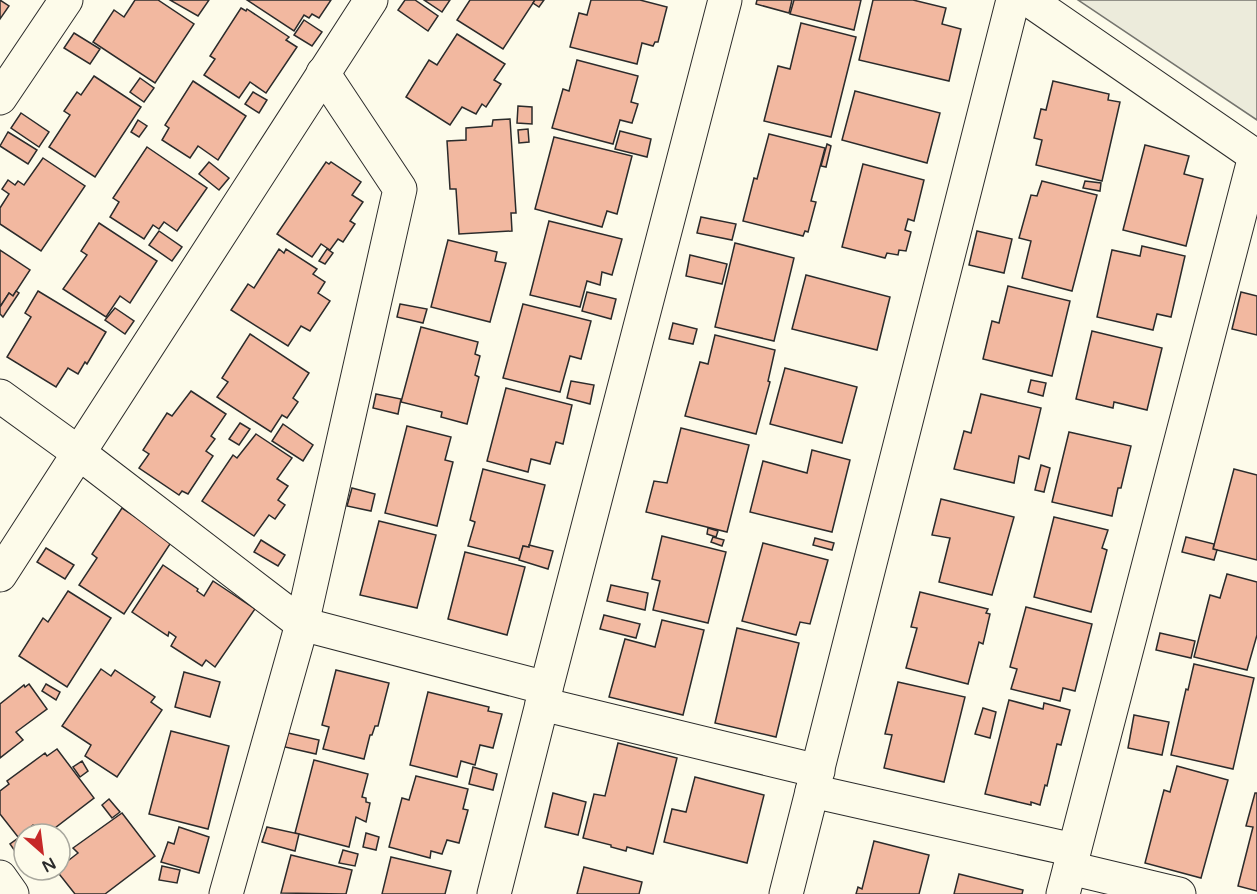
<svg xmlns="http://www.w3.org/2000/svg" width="1257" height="894" font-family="'Varela Round',sans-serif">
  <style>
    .green { fill: #ecebdb; stroke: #74746e; stroke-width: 1.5 }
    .building { fill: #f2b8a0; stroke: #2b2b2b; stroke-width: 1.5 }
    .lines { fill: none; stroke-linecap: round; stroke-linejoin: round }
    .minor-casing { stroke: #2b2b2b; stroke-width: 35 }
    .minor { stroke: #fdfbea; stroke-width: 33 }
  </style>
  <rect width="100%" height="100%" fill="#fdfbea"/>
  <path class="green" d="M1078 0H1257V120Z"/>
  <g class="building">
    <path d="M0 0 9 6 0 19Z"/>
    <path d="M135 0H158L194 24 155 83 93 42 114 10 124 17Z"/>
    <path d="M170 0H209L198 16Z"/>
    <path d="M247 0H331L319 18 312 14 309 18 304 15 294 31Z"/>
    <path d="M405 0H415L438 16 428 31 398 10Z"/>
    <path d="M424 0H450L442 12Z"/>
    <path d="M470 0H535L503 49 457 20Z"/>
    <path d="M535 0H544L539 7 533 3Z"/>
    <path d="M591 0H640L667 7 658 42H655L653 46 642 43 637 64 570 47 579 13 587 15Z"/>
    <path d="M757 0H792L789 13 756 4Z"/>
    <path d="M794 0H861L854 30 790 14Z"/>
    <path d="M873 0H913L946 8 942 24 961 29 949 81 859 60Z"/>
    <path d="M241 8 246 11 247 9 289 37 286 40 297 47 266 93 250 82 239 98 204 75 215 59 210 56Z"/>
    <path d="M304 20 322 32 312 46 294 35Z"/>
    <path d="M801 23 856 37 831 137 764 121 778 66 790 69Z"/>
    <path d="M74 33 100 49 90 64 64 48Z"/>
    <path d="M457 34 505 64 494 80 501 84 486 107 482 104 476 114 462 107 450 125 406 97 429 60 437 65Z"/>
    <path d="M577 60 638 76 631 102 638 104 632 123 620 120 613 144 552 128 563 89 569 91Z"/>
    <path d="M94 76 141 107 95 177 49 147 70 115 64 111 77 92 81 95Z"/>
    <path d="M140 78 154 88 144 102 130 92Z"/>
    <path d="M193 81 246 116 218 160 198 146 190 158 162 140 169 128 165 125Z"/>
    <path d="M1053 81 1109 94 1108 100 1120 102 1102 181 1036 165 1042 140 1034 138 1041 109 1046 110Z"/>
    <path d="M855 91 940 113 927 163 842 140Z"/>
    <path d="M253 92 267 100 259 113 245 104Z"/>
    <path d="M518 106 532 107V124L517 123Z"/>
    <path d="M21 113 49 132 39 147 11 128Z"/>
    <path d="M510 119 516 213H511L512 231 459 234 456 189H450L447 141 466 140V128L492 126 493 120Z"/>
    <path d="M138 120 147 126 139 137 131 132Z"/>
    <path d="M528 129 529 142 519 143 518 130Z"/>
    <path d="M620 131 651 139 647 157 615 149Z"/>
    <path d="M8 132 37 150 28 164 0 146Z"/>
    <path d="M769 134 825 148 811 201 816 202 808 232 805 231 803 236 743 221 754 178 757 179Z"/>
    <path d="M554 137 632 156 617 214 607 211 602 227 535 209Z"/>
    <path d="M827 144 831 146 826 167 821 166Z"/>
    <path d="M1145 145 1189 156 1184 174 1203 179 1186 246 1123 230Z"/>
    <path d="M147 147 207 188 177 231 164 222 159 229 153 225 144 239 110 217 119 202 113 198Z"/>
    <path d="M43 158 85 186 41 251 0 224V208L9 194 2 189 8 180 15 185 18 181 24 185Z"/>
    <path d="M209 162 229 178 219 190 199 174Z"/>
    <path d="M326 162 329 164 331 162 361 182 352 195 363 202 350 221 355 224 343 242 338 239 330 250 321 244 312 257 277 234Z"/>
    <path d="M863 164 924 180 914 221 908 219 905 230 911 232 906 251 899 250 898 255 887 253 885 258 842 247Z"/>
    <path d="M1042 181 1097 195 1072 291 1022 278 1031 241 1019 238 1031 195 1037 196Z"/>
    <path d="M1085 181 1101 183 1100 191 1083 188Z"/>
    <path d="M701 217 736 224 732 240 697 233Z"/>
    <path d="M549 221 622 239 612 275 602 272 600 285 587 281 580 307 530 295Z"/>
    <path d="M99 223 157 261 130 303 120 296 106 317 63 289 87 255 81 251Z"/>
    <path d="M159 231 182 247 172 261 149 245Z"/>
    <path d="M977 231 1012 239 1004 273 969 265Z"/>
    <path d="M448 240 497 252 495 261 506 263 490 322 431 307Z"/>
    <path d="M735 243 794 258 774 341 715 327Z"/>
    <path d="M1142 246 1185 256 1171 317 1157 314 1153 330 1097 317 1112 250 1140 256Z"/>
    <path d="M279 249 284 253 286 249 317 269 313 274 325 282 318 293 330 301 310 331 301 326 288 346 231 310 248 284 254 288Z"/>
    <path d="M327 249 333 253 325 264 319 261Z"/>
    <path d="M0 250 30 270 13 296 9 293 0 307Z"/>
    <path d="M690 255 727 264 722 284 686 276Z"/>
    <path d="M806 275 890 297 877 350 792 329Z"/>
    <path d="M1008 286 1070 301 1052 376 983 359 992 321 999 323Z"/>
    <path d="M16 291 19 293 3 317 0 314V307L9 293 13 296Z"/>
    <path d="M38 291 106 332 87 364 85 362 78 374 68 368 56 387 7 357 31 317 25 313Z"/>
    <path d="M587 292 616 299 611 319 582 311Z"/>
    <path d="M1241 292 1257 296V335L1232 329Z"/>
    <path d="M400 304 427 309 423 323 397 317Z"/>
    <path d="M523 304 591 321 581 359 570 356 560 392 503 378Z"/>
    <path d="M115 308 134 321 125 334 105 320Z"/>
    <path d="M673 323 697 329 693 344 669 339Z"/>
    <path d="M421 327 478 342 475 354 480 356 475 375 479 377 467 424 441 417 442 412 401 402Z"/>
    <path d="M1092 331 1162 348 1147 410 1114 402 1113 408 1076 399Z"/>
    <path d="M250 334 309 373 293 398 298 402 287 418 282 415 271 432 217 397 228 382 222 378Z"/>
    <path d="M715 335 775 350 768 381 770 382 756 434 685 416 700 362 708 364Z"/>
    <path d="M785 368 857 387 842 443 770 424Z"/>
    <path d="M1031 380 1046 383 1043 396 1028 392Z"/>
    <path d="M571 381 594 385 590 404 567 398Z"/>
    <path d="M506 388 572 405 563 444 556 442 550 464 531 459 528 472 487 461Z"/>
    <path d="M191 391 226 414 211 436 215 439 206 451 213 456 188 494 182 491 179 495 139 468 149 454 143 450 167 413 172 416Z"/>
    <path d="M376 394 401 399 398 414 373 408Z"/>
    <path d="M981 394 1041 408 1029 459 1019 456 1014 483 954 469 964 431 971 433Z"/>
    <path d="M240 423 250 429 239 445 229 439Z"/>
    <path d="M283 424 313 445 303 461 272 441Z"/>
    <path d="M407 426 451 437 445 460 453 462 437 526 385 513Z"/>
    <path d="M681 428 749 445 727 532 646 512 654 481 667 483Z"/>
    <path d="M1069 432 1131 446 1121 488H1118L1112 516 1052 502Z"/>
    <path d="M256 434 292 458 277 479 288 486 278 500 285 505 275 519 269 515 254 536 202 501 233 455 237 458Z"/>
    <path d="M812 450 850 460 832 532 750 512 763 461 807 473Z"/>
    <path d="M1041 465 1050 468 1044 492 1035 490Z"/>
    <path d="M483 469 545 485 529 547 523 546 520 559 468 546 475 522 470 520Z"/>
    <path d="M1234 469 1257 475V560L1213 549Z"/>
    <path d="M352 488 375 494 371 511 347 506Z"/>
    <path d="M941 499 1014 517 992 595 939 582 950 538 932 535Z"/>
    <path d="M122 508 172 541 124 614 79 585 97 558 92 554Z"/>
    <path d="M1054 517 1108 530 1102 548 1107 550 1091 612 1034 597Z"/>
    <path d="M379 521 436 535 417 608 360 595Z"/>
    <path d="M708 528 718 531 716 537 707 534Z"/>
    <path d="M662 536 726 552 708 623 653 610 660 581 652 579Z"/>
    <path d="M713 537 724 540 722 546 711 542Z"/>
    <path d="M1186 537 1214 544 1213 549 1217 550 1214 560 1182 552Z"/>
    <path d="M815 538 834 543 832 550 813 545Z"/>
    <path d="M261 540 285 555 278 566 254 552Z"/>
    <path d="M763 543 828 560 810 624 800 622 796 635 742 621Z"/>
    <path d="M529 545 553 551 548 569 519 560 523 546 529 547Z"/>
    <path d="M46 548 74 565 65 579 37 562Z"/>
    <path d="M465 552 525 567 507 635 448 619Z"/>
    <path d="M163 565 198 589 197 591 204 596 213 581 255 609 215 667 206 660 202 666 171 646 176 637 169 632 168 636 132 612Z"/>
    <path d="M1227 574 1257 582V635L1247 670 1194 657 1210 595 1220 598Z"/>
    <path d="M611 585 648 593 645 610 607 601Z"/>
    <path d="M68 591 111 618 67 687 19 656 43 618 48 622Z"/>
    <path d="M920 592 988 609 986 613 990 614 983 644 979 642 968 684 906 668 917 628 911 627Z"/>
    <path d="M1026 607 1092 624 1075 691 1063 688 1060 701 1011 689 1017 669 1010 667Z"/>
    <path d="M604 615 640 624 636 638 600 629Z"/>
    <path d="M662 620 704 630 683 715 609 697 625 639 655 647Z"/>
    <path d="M737 628 799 643 776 737 715 723Z"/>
    <path d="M1160 633 1195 641 1191 658 1156 650Z"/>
    <path d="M1194 664 1254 678 1233 769 1171 755 1186 689 1188 690Z"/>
    <path d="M101 669 111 676 115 670 155 697 151 702 162 710 117 777 85 756 91 745 62 726Z"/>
    <path d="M336 670 389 683 378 726H375L372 735H370L364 759 323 749 329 727 322 725Z"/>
    <path d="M184 672 220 682 210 717 175 707Z"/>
    <path d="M898 682 965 697 944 782 884 768 892 735 885 734Z"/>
    <path d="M29 684 47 709 16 732 23 740 0 758V704L24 685 25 687Z"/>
    <path d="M46 684 60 692 56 700 42 691Z"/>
    <path d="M428 692 489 707 488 711 502 714 493 748 480 745 475 765 461 761 457 777 410 765Z"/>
    <path d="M1009 700 1043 709 1044 703 1070 710 1061 745 1057 744 1047 786 1045 785 1040 805 1031 802V805L985 794Z"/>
    <path d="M983 708 996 712 990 738 975 734Z"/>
    <path d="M1134 715 1169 722 1162 755 1128 748Z"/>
    <path d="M171 731 229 746 208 829 149 814Z"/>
    <path d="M288 733 319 740 316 754 285 747Z"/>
    <path d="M618 743 677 758 653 854 627 847 626 851 611 847V845L583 838 594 794 605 796Z"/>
    <path d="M57 749 94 798 47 834H39L33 825 18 837 0 814V791L9 784 7 781 45 753 47 756Z"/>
    <path d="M314 760 368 774 362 797 366 798V802L370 803 366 822 356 817 349 847 295 833Z"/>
    <path d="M82 761 88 771 80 777 73 767Z"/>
    <path d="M1177 766 1228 780 1201 878 1145 863 1164 790 1170 792Z"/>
    <path d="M473 767 497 774 493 790 469 784Z"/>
    <path d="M416 776 468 789 463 809 468 810 459 843 447 840 442 854 431 851 430 858 389 847 402 798 409 800Z"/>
    <path d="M695 777 764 795 747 863 664 842 672 809 686 812Z"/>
    <path d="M553 793 586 802 578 835 545 827Z"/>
    <path d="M1255 793H1257V891L1238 886 1253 827 1246 826Z"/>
    <path d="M109 799 120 812 112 818 102 805Z"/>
    <path d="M122 813 155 856 105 894H75L56 870H60V867L78 853 73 848Z"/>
    <path d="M179 827 209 837 199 873 161 862 168 842 174 844Z"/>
    <path d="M267 827 299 834 295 851 262 842Z"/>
    <path d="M366 833 379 837 376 850 363 847Z"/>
    <path d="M24 834V853L19 857 10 844Z"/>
    <path d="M874 841 929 855 919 894H856L858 887 862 889Z"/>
    <path d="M343 850 358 854 355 866 339 863Z"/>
    <path d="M291 855 352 870 346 894 281 893Z"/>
    <path d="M391 857 451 871 445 894H382Z"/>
    <path d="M162 866 180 870 177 883 159 880Z"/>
    <path d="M584 867 642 882 639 894H577Z"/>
    <path d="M959 874 1023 890 1022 894H954Z"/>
  </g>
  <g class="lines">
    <defs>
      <g id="minor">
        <path d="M1029 0 1257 157"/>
        <path d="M0 98 66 0"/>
        <path d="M0 396 79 453 302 624 546 688"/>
        <path d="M0 575 371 0"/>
        <path d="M542 704 818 771"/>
        <path d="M812 791 1074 850"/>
        <path d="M1070 868 1179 894"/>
        <path d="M0 877 12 894"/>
        <path d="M226 894 302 624 400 189 323 73"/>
        <path d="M494 894 542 704 725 0"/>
        <path d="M786 894 1013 0"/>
        <path d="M1063 894 1255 156"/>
      </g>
    </defs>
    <use href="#minor" class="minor-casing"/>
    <use href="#minor" class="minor"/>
  </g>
  <g transform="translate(42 852) rotate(152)"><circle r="28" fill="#fdfbea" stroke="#a9a89e" stroke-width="1.5"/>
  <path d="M0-4.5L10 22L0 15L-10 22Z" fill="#c62828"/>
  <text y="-9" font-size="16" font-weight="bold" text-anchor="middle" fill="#2b2b2b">N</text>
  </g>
</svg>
